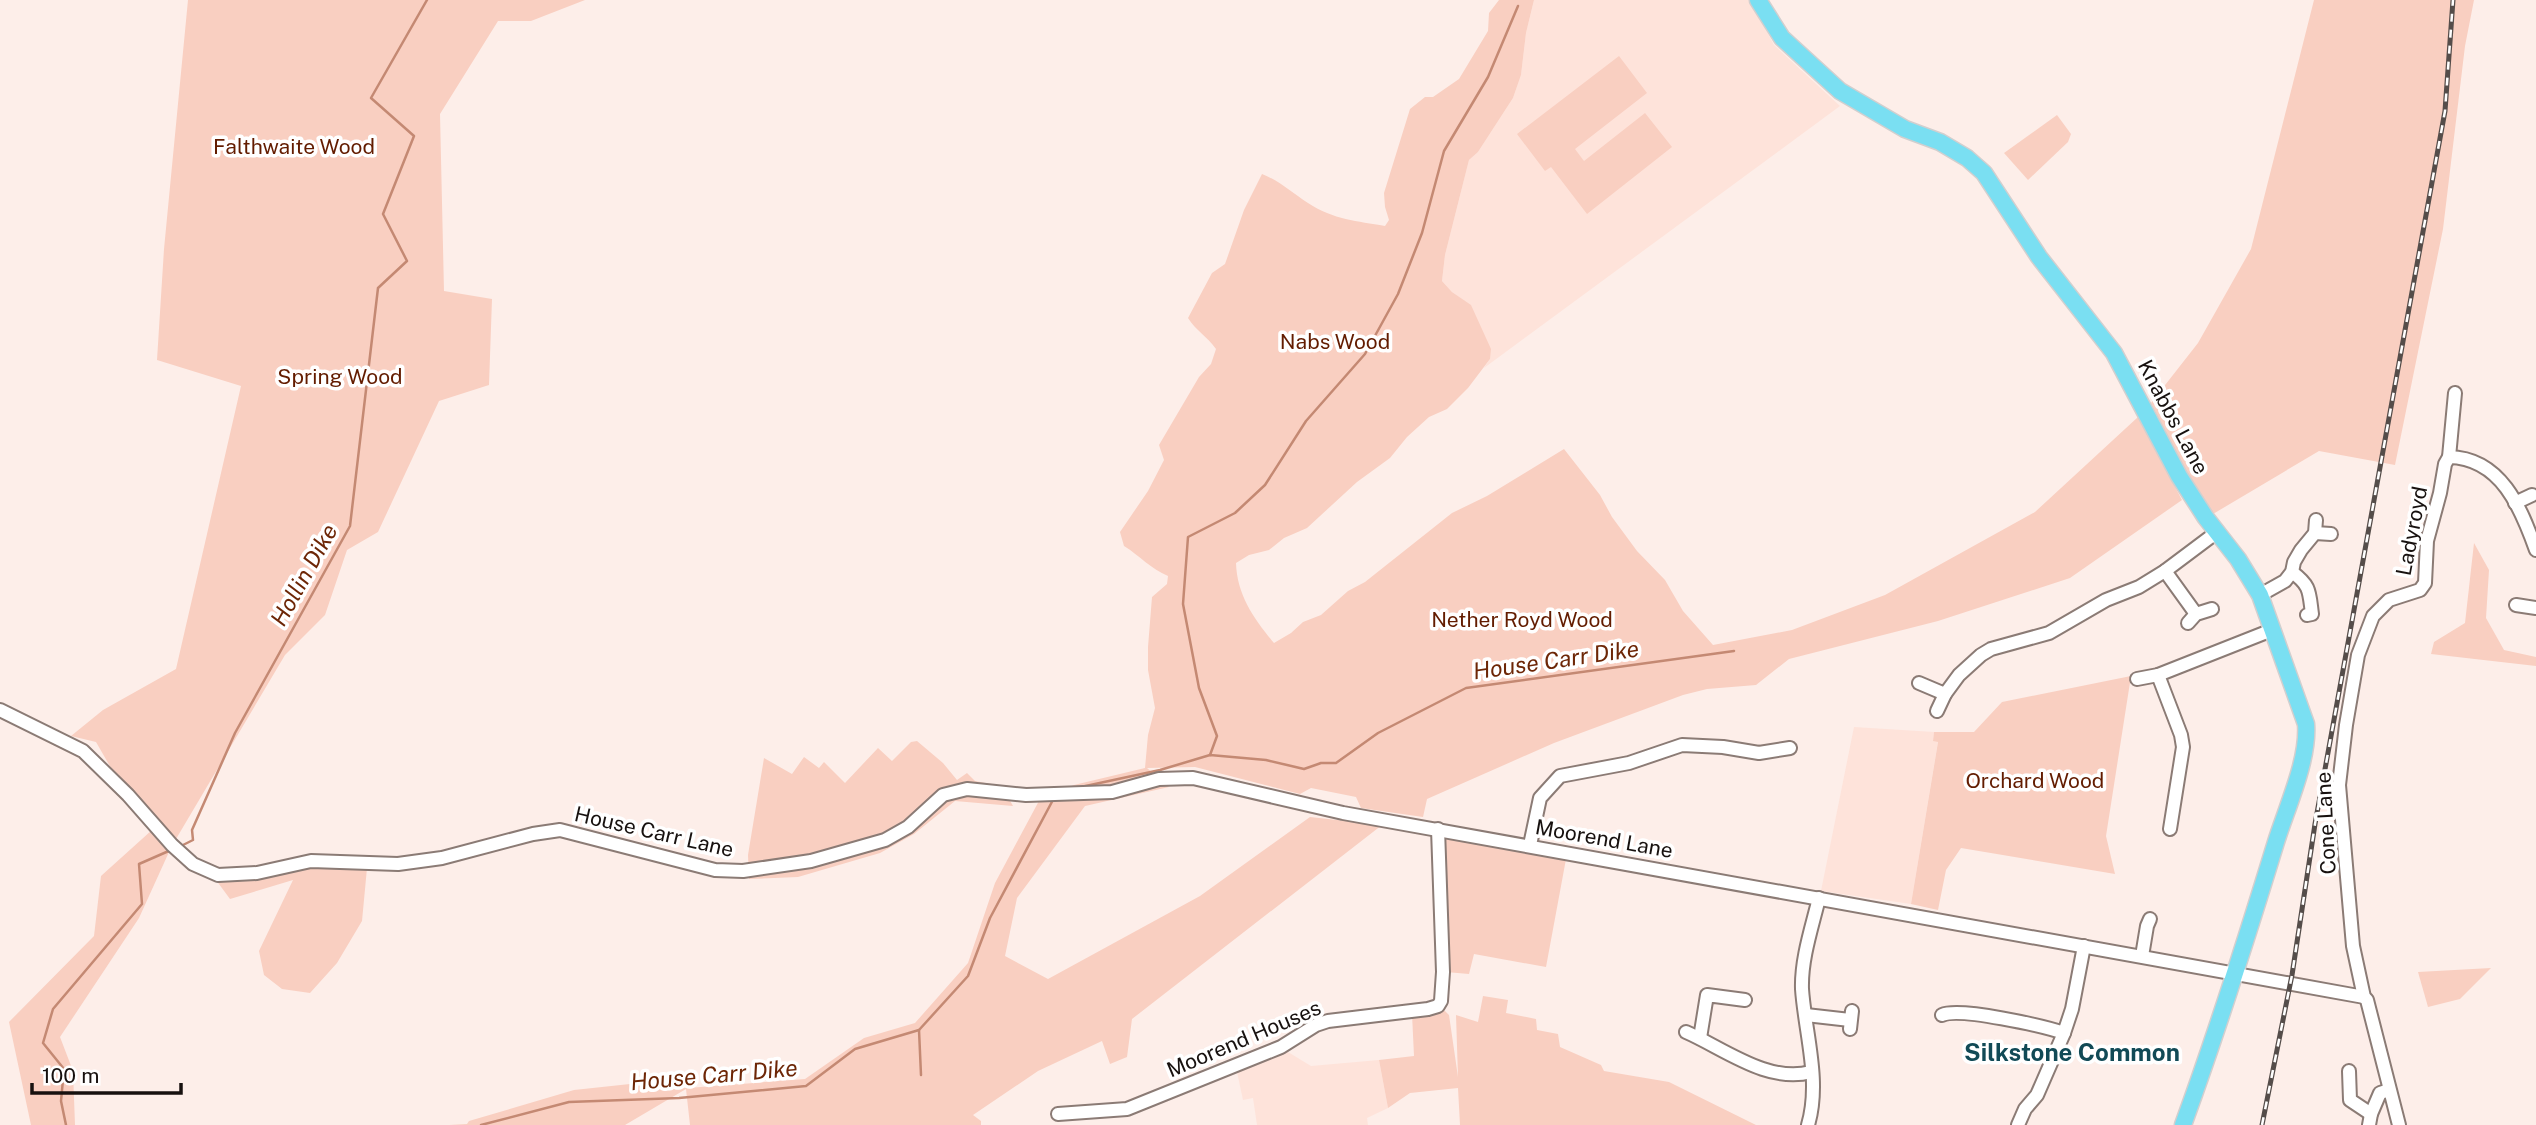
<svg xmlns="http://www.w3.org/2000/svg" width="2536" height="1125" font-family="'Public Sans',sans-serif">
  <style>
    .built { fill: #fee3da }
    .green { fill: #f9cfc1 }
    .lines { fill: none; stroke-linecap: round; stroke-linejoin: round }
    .stream { stroke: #c48973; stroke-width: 2.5 }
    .minor-casing { stroke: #8b7b75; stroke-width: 16 }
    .major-casing { stroke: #d1cfcf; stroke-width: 19 }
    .minor { stroke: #fff; stroke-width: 12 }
    .major { stroke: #7adff2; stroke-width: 16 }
    .rail-casing { stroke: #554d4a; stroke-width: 5 }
    .rail { stroke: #fff; stroke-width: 2.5; stroke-dasharray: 8; stroke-linecap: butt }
    .labels { text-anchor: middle; stroke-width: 7; stroke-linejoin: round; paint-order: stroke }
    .park-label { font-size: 21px; fill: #631c00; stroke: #fff }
    .street-label { font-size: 21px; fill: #17110f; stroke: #fff }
    .water-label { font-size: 23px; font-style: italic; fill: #6d2606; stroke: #fff }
    .quarter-label { font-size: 24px; font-weight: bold; fill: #114a56; stroke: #fff }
  </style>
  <rect width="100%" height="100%" fill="#fdeee9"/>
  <g class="built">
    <path d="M1534 0H1750L1774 45 1840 106 1484 368 1490 359 1471 306 1452 292 1442 281 1445 255 1469 160 1478 152 1513 98 1521 75 1526 33Z"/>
    <path d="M1854 727 1934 732 1933 741H1938L1911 904 1821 891Z"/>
    <path d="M1288 1052 1311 1066 1379 1060 1388 1108 1367 1118 1368 1125H1257L1253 1098 1243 1100 1237 1072Z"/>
  </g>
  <g class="green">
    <path d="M188 0H585L531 21H498L440 114 444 291 492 299 489 385 439 401 378 532 347 550 325 615 285 655 176 839 115 775 96 742 71 736 103 710 176 669 241 386 157 360 164 249Z"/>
    <path d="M1499 0H1534L1526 33 1521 75 1513 98 1478 152 1469 160 1445 255 1442 281 1452 292 1471 305 1491 349 1490 359 1468 388 1447 409 1429 417 1407 437 1390 458 1357 482 1307 528 1284 538 1269 550 1249 555 1236 563C1237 595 1254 619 1274 643L1291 633 1303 622 1321 615 1348 591 1365 582 1452 513 1487 496 1564 449 1600 495 1612 517 1637 551 1665 580 1683 611 1713 645 1792 630 1885 595 2035 512 2138 417 2182 500 2070 578 1938 621 1789 659 1756 685 1707 689 1683 695 1554 743 1427 799 1423 817 1361 808 1356 797 1311 788 1300 794 1195 767 1147 768 1169 787 1085 806 1017 898 1005 956 1048 979 1200 896 1310 817 1382 825 1132 1019 1127 1057 1110 1064 1102 1041 1038 1071 973 1115 981 1121V1125H690L686 1089 625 1125H449L467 1124 469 1121 574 1090 630 1084 687 1088 805 1079 864 1038 915 1023 968 963 995 883 1040 799 1074 785 1145 768 1148 735 1155 708 1148 670V647L1152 597 1167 584 1168 576C1151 569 1140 556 1124 546L1120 532 1148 491 1164 460 1159 445 1199 377 1211 364 1216 349C1207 336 1196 331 1188 318L1212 273 1225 264 1244 210 1262 174C1280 181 1292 193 1308 203 1334 220 1357 221 1385 226L1389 220 1385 207 1384 193 1410 109 1425 97H1433L1459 79 1488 31 1489 13Z"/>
    <path d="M2314 0H2474L2465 46 2443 229 2395 465 2319 451 2213 514 2194 488 2151 403 2198 343 2251 249Z"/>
    <path d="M1619 56 1647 93 1575 149 1584 161 1645 113 1672 147 1587 214 1551 167 1545 171 1517 134Z"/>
    <path d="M2057 115 2071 134 2068 142 2028 180 2004 153Z"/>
    <path d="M2474 543 2489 570 2486 618 2504 650 2536 657V666L2431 654 2434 642 2465 623Z"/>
    <path d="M2131 676 2106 836 2115 874 1961 848 1946 870 1938 910 1911 904 1938 742 1933 741 1934 732H1974L2002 702Z"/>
    <path d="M917 741 943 763 957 780 967 773 975 781 1002 786 1013 806 955 801 914 834 880 853 798 877 749 879 748 855 764 758 792 774 804 757 819 768 824 762 845 783 878 748 892 761 911 742Z"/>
    <path d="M152 830 169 852 139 918 60 1037 73 1071 75 1125H31L9 1022 94 936 101 876Z"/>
    <path d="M1443 838 1566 859 1546 967 1474 954 1469 974 1446 972Z"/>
    <path d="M311 865 367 868 362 921 337 963 310 993 282 989 264 975 259 951 293 880 230 899 216 880Z"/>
    <path d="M2491 968 2460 999 2428 1007 2418 972Z"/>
    <path d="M1483 996 1508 1000 1506 1013 1536 1019 1537 1030 1558 1034 1560 1047 1601 1065 1604 1071 1669 1082 1756 1125H1460L1458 1088 1410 1093 1388 1108 1379 1060 1414 1056 1412 1014 1444 1010 1449 1015 1458 1077 1456 1015 1478 1022Z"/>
  </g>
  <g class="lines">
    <g class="stream">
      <path d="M1210 755 1217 736 1199 688 1183 604 1188 537 1235 513 1265 485 1306 421 1365 354 1398 294 1422 233 1444 151 1488 77 1518 6"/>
      <path d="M1081 787 1160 770 1210 755 1266 760 1304 769 1321 763H1336L1378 733 1466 688 1734 651"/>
      <path d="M181 846 193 840 192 830 235 733 350 526 378 288 407 261 383 214 414 136 371 98 427 0"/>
      <path d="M919 1030 921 1075"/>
      <path d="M66 1125 61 1101 64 1069 43 1043 53 1009 142 904 139 864 171 850"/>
      <path d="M481 1125 569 1102 679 1098 806 1086 855 1049 919 1030 968 976 990 918 1054 798"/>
    </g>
    <defs>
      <g id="minor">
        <path d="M2449 457C2501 458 2521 508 2536 550"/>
        <path d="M2515 503 2532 495"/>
        <path d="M2315 533 2331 534"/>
        <path d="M2165 571 2196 614"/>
        <path d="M2292 572C2311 586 2309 592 2312 614L2307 615"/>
        <path d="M2260 595 2285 581 2292 572 2294 562 2301 550 2315 533 2316 520"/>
        <path d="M2516 605 2536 608"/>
        <path d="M2188 623 2196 614 2212 609"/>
        <path d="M2158 675 2181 735 2183 747 2170 829"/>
        <path d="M2137 679 2158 675 2272 630"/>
        <path d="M1919 683 1945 694 1959 675 1981 655 1991 649 2049 633 2106 600 2139 587 2165 571 2217 532"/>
        <path d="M0 710 83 751 128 795 172 845 193 864 218 875 257 873 311 861 398 864 442 858 533 834 560 830 715 870 743 871 811 861 885 840 908 827 943 795 967 789 1026 795 1112 792 1159 779 1193 778 1343 813 2364 997"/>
        <path d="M1937 711 1945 694"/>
        <path d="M1530 845 1540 798 1560 776 1629 763 1682 745 1723 747 1759 753 1790 748"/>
        <path d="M2142 956 2147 926 2150 919"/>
        <path d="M1806 1015 1850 1020"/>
        <path d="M1942 1015C1960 1007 2043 1026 2064 1033"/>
        <path d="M1850 1029 1852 1011"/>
        <path d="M1686 1032C1723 1048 1768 1084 1811 1072"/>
        <path d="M1700 1038 1707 995 1745 1000"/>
        <path d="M2349 1071 2350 1100 2371 1114"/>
        <path d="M1058 1114 1127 1109 1281 1047 1316 1025 1328 1021 1428 1009 1438 1006 1441 1001 1443 972 1438 829"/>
        <path d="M1808 1125C1821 1081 1805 1033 1802 989 1801 959 1812 927 1819 898"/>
        <path d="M2018 1125 2025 1109 2037 1095 2064 1033 2072 1009 2084 946"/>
        <path d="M2369 1125 2371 1114 2380 1093 2389 1090"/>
        <path d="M2399 1125 2367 1000 2364 997 2353 946 2339 785 2346 725 2358 655 2373 616 2389 600 2420 590 2425 583 2427 541 2440 493 2445 464 2449 457 2455 393"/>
      </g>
      <path id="major" d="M1758 0 1782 38 1840 91 1905 129 1940 142 1967 158 1984 173 2039 257 2114 353 2179 476 2206 518 2238 559 2260 595 2306 724C2309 759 2287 807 2276 842 2247 937 2217 1032 2183 1125"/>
    </defs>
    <use href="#minor" class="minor-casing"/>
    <use href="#major" class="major-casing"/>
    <use href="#minor" class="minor"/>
    <use href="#major" class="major"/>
    <defs>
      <path id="rail" d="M2262 1125 2292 975 2315 824 2445 111 2453 0"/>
    </defs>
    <use href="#rail" class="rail-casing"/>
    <use href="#rail" class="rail"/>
  </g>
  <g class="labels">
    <g class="park-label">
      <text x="294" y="154">Falthwaite Wood</text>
      <text x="1335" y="349">Nabs Wood</text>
      <text x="340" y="384">Spring Wood</text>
      <text x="1522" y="627">Nether Royd Wood</text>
      <text x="2035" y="788">Orchard Wood</text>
    </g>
    <g class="street-label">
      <text transform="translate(2173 417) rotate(62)" y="7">Knabbs Lane</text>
      <text transform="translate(2412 531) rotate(-79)" y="7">Ladyroyd</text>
      <text transform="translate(2326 823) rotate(-93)" y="7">Cone Lane</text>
      <text transform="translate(654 832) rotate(13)" y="7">House Carr Lane</text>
      <text transform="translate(1604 839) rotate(10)" y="7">Moorend Lane</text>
      <text transform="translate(1244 1039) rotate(-23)" y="7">Moorend Houses</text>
    </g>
    <g class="water-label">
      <text transform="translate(304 575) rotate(-61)" y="8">Hollin Dike</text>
      <text transform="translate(1556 660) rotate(-8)" y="8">House Carr Dike</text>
      <text transform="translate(714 1075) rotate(-5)" y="8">House Carr Dike</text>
    </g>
    <g class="quarter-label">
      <text x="2072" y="1061">Silkstone Common</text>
    </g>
  </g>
  <path d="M32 1083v10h149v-10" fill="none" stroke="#17110f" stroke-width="3.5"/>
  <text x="42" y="1083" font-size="21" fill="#17110f" stroke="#ffffff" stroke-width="5" paint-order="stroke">100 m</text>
</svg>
